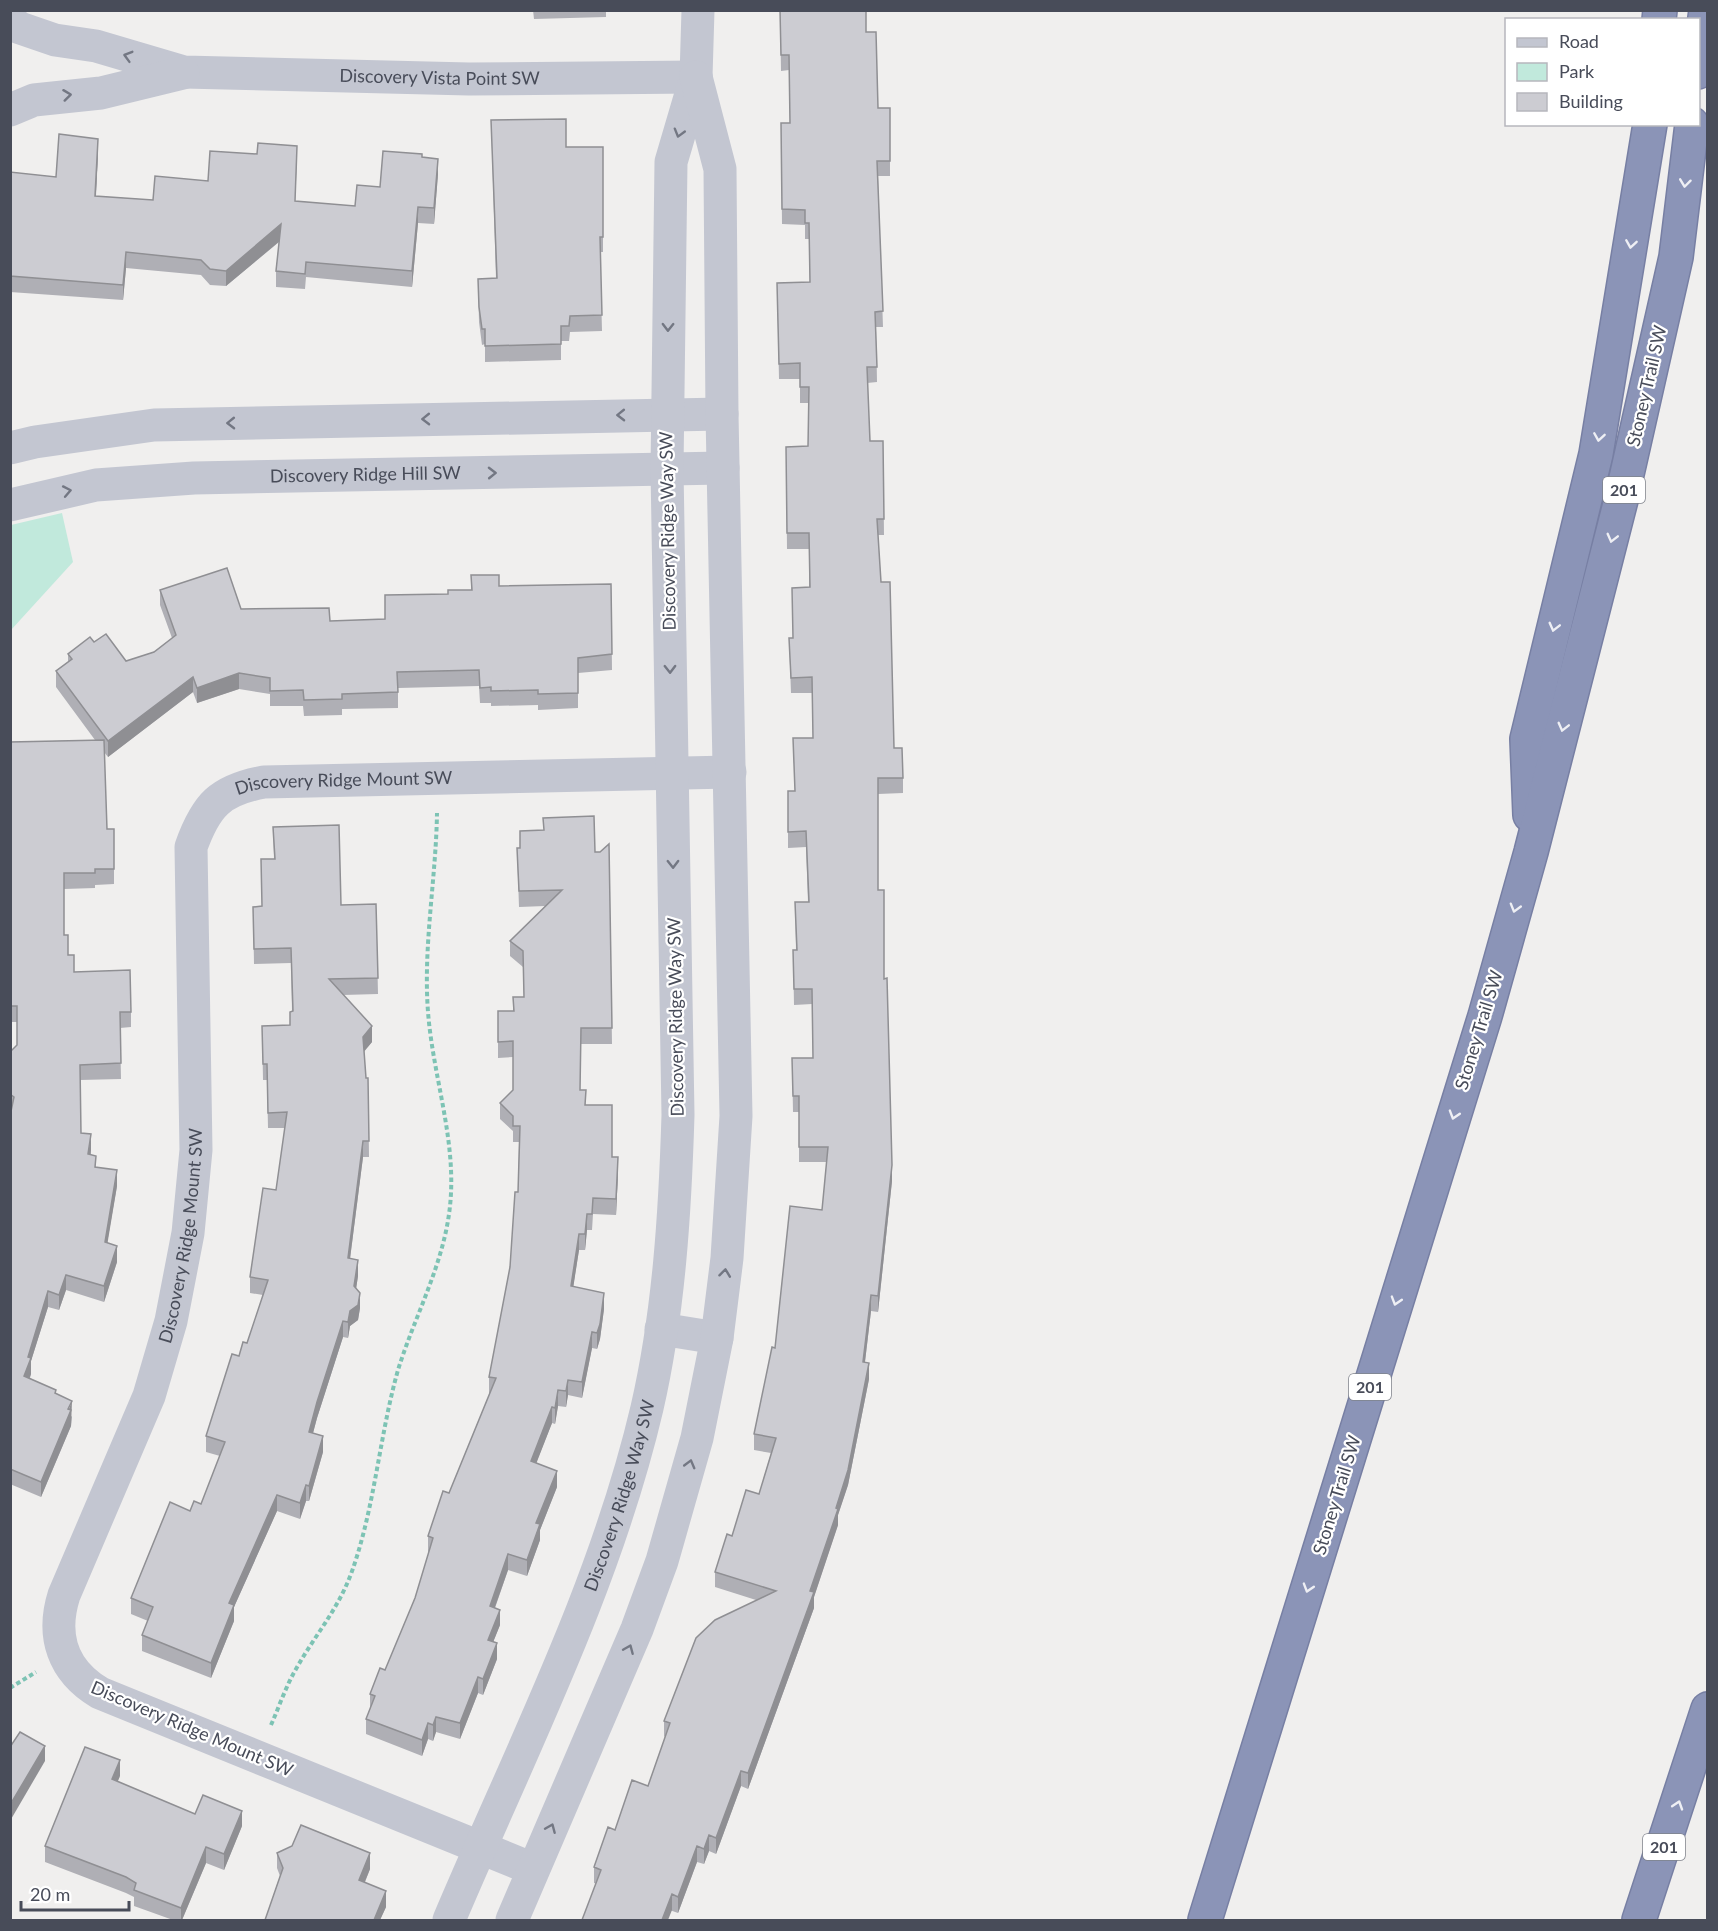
<svg xmlns="http://www.w3.org/2000/svg" width="1718" height="1931" font-family="Lato,sans-serif">
  <style>
    .green { fill: #c1e9dc }
    .lines { fill: none; stroke-linecap: round; stroke-linejoin: round }
    .highway-casing { stroke: #777fa3; stroke-width: 36 }
    .path { stroke: #7dc3b4; stroke-width: 4; stroke-dasharray: 4.5 3; stroke-linecap: butt }
    .minor { stroke: #c3c6d1; stroke-width: 33 }
    .highway { stroke: #8b94b7; stroke-width: 33 }
    .wall { fill: #afafb5 }
    .shaded-wall { fill: #8f8f93 }
    .building { fill: #ccccd2; stroke: #8f8f93; stroke-width: 1.5 }
    .oneway { stroke: #737783 }
    .oneway2 { stroke: #eeeff4 }
    .labels { text-anchor: middle; stroke-width: 4.5; stroke-linejoin: round; paint-order: stroke }
    .shield { fill: #fff; stroke: #7f828b; stroke-width: 1.5 }
    .shield-label { font-size: 16px; font-weight: bold; fill: #484c59 }
    .street-label { font-size: 18px; fill: #484c59; stroke: #fff }
  </style>
  <rect width="100%" height="100%" fill="#f0efee"/>
  <path class="green" d="M62 513 73 562 11 630V525Z"/>
  <g class="lines">
    <defs>
      <g id="highway">
        <path d="M1659 20 1660 10"/>
        <path d="M1698 72 1706 10"/>
        <path d="M1530 815 1527 739 1596 454 1650 124"/>
        <path d="M1205 1920 1485 1016 1531 852 1622 496 1676 257 1692 124"/>
        <path d="M1639 1920 1708 1709"/>
      </g>
    </defs>
    <use href="#highway" class="highway-casing"/>
    <g class="path">
      <path d="M10 1688 36 1672"/>
      <path d="M271 1725C279 1707 286 1686 296 1669 315 1635 337 1611 351 1574 375 1508 379 1437 398 1370 415 1315 444 1264 450 1206 457 1141 433 1077 428 1012 423 946 436 879 437 813"/>
    </g>
    <g class="minor">
      <path id="s1" d="M10 21 20 28 55 40 96 46 184 72 469 79 696 77"/>
      <path d="M10 110 34 100 101 93 183 73"/>
      <path d="M10 448 35 442 154 425 722 414"/>
      <path id="s2" d="M10 505 96 485 194 478 723 468"/>
      <path d="M661 1329 717 1338"/>
      <path id="s3" d="M533 1869 100 1693C63 1671 51 1636 64 1595L149 1396 171 1321 188 1233 196 1150 191 847C206 805 220 790 264 782L730 772"/>
      <path id="s4" d="M449 1920C520 1752 605 1587 647 1408 669 1312 675 1213 678 1115L667 469 671 162 696 77 698 10"/>
      <path d="M512 1920 637 1629 662 1561 697 1438 717 1338 727 1258 736 1116 722 414 720 169 696 77"/>
    </g>
    <use href="#highway" class="highway"/>
  </g>
  <g class="wall">
    <path d="M533 10H606V17L534 19Z"/>
    <path d="M780 10 866 32 878 108H890V176H878L883 327H876L877 382 867 383 870 441H883L884 535H878L881 582 894 748 903 778V793L878 794V890L884 979 892 1181 878 1312 871 1311 865 1362 869 1379 848 1485 838 1515V1525L814 1597V1608L748 1789 741 1786 716 1854 709 1851 704 1864 697 1862 678 1913 594 1883V1867L615 1830 648 1786 665 1737 664 1736V1721L756 1600 715 1587V1572L732 1536 759 1494 771 1453 754 1450V1434L775 1348 822 1210 827 1162H799V1112H793L792 1058H813L812 1004 794 1005 793 950H796L795 902H808L806 847 788 848V791H795L793 738H813L812 693H791L789 638H793L809 587V549H787L786 447 808 446 809 403H800V379H779L777 283 810 282 809 239H805V225L782 224 781 123H790L789 70 781 71Z"/>
    <path d="M491 120 566 147H603V252H600L602 331 570 332 569 341H561V360L485 362V344L482 345 479 322 478 279 496 278Z"/>
    <path d="M98 154 96 196 153 200 208 181 297 162 295 201 355 206 380 187 422 157 438 174 434 224 418 223 412 287 306 277 305 289 276 287V271L279 242 226 286 210 285 201 275 126 268 123 300 10 292V172L56 177Z"/>
    <path d="M471 575 499 586 611 584 612 670 578 673V708L538 710V705L491 706V703H480L479 686 398 688V708L342 709V715L304 716 303 706H270V694L239 689 197 703 193 692 108 757 104 752 107 829H114V884L95 885V888L64 889V935L68 955 74 972 131 1012V1027L120 1028 121 1079 80 1080 81 1133 91 1150V1155L96 1167 117 1186 107 1243 117 1262 104 1302 66 1290 59 1310 48 1307 31 1361V1374L30 1378 56 1394 72 1417 71 1426 41 1497 10 1484V1116L11 1111 10 1110V1052L17 1046V1022H10V742L95 740 56 687V671L68 662V654L94 642 126 661 154 652 172 638 160 605V590L241 609 330 621 385 619 448 594 471 590Z"/>
    <path d="M273 827 341 905 376 904 378 994 343 995 372 1042 364 1051 366 1078H368L369 1157H363L350 1259 358 1276 356 1289 360 1308 358 1320 350 1326 348 1338 343 1337 317 1418 313 1433 323 1452 309 1501H306L300 1519 277 1511 234 1607V1621L211 1678 142 1651V1635L148 1621 131 1614V1598L190 1511 201 1504 220 1456 206 1452V1436L239 1356 247 1343 263 1295 250 1293V1277L276 1190 285 1128H268L267 1080H263L262 1026 290 1025 292 1011 291 963 254 964 253 907 262 906 274 859Z"/>
    <path d="M520 831 595 852H600L609 844 612 1044H581L580 1090 586 1105 612 1157 618 1173 616 1215 593 1214 592 1230H587L585 1250H579L573 1287 604 1309 600 1339 597 1349 592 1348 582 1398 568 1395 566 1407 558 1406 555 1424 552 1423 536 1463 557 1487 540 1530V1540L527 1576 508 1570 495 1608 500 1625 493 1642 497 1659 483 1695 478 1693 460 1739 436 1732 433 1741 428 1739 422 1756 366 1734V1719L370 1709V1694L385 1670 415 1598 429 1552H428V1536L449 1493 490 1393H489V1377L510 1267 518 1192 519 1142H513V1131L500 1119V1103L513 1090V1057L498 1058V1011H513V997H524L523 967 510 956V941L545 906 519 907 517 848H520Z"/>
    <path d="M120 1776 117 1782 195 1814 242 1826 224 1870 206 1863 182 1920H173L134 1906V1897L126 1893 45 1862V1846Z"/>
    <path d="M277 1853 370 1869 365 1882 386 1907 380 1920H265L280 1876 277 1868Z"/>
  </g>
  <g class="shaded-wall">
    <path d="M98 139V154L95 211V196Z"/>
    <path d="M438 159V174L434 224V208Z"/>
    <path d="M418 207V223L412 287V271Z"/>
    <path d="M281 224V240L226 286V271Z"/>
    <path d="M126 252V268L123 300V285Z"/>
    <path d="M239 673V689L197 703V688Z"/>
    <path d="M193 677V692L108 757V741Z"/>
    <path d="M372 1026V1042L363 1053V1037Z"/>
    <path d="M91 1134V1150L88 1170V1154Z"/>
    <path d="M363 1141V1157L348 1274V1258Z"/>
    <path d="M618 1157V1173L616 1215V1199Z"/>
    <path d="M892 1165V1181L878 1312V1296Z"/>
    <path d="M117 1170V1186L105 1258V1242Z"/>
    <path d="M587 1214V1230L585 1250V1234Z"/>
    <path d="M579 1234V1250L571 1302V1286Z"/>
    <path d="M117 1246V1262L104 1302V1286Z"/>
    <path d="M358 1260V1276L354 1302V1286Z"/>
    <path d="M66 1275V1290L59 1310V1295Z"/>
    <path d="M48 1291V1307L31 1361V1374L24 1392V1376L28 1357Z"/>
    <path d="M360 1293V1308L358 1320 350 1326 348 1338V1322L350 1311Z"/>
    <path d="M604 1293V1309L600 1339 597 1349V1333Z"/>
    <path d="M871 1295V1311L863 1378V1362Z"/>
    <path d="M343 1321V1337L317 1418 309 1448V1432L317 1402Z"/>
    <path d="M592 1332V1348L582 1398V1382Z"/>
    <path d="M869 1363V1379L848 1485 838 1515V1525L814 1597V1608L748 1789V1773L810 1591 836 1508Z"/>
    <path d="M568 1380V1395L566 1407V1391Z"/>
    <path d="M558 1390V1406L555 1424V1408Z"/>
    <path d="M72 1401 71 1426 41 1497V1482Z"/>
    <path d="M552 1407V1423L531 1477V1461Z"/>
    <path d="M323 1436V1452L309 1501V1486Z"/>
    <path d="M557 1471V1487L540 1530V1540L527 1576V1560L536 1523Z"/>
    <path d="M306 1485V1501L300 1519V1503Z"/>
    <path d="M277 1495V1511L234 1607V1621L211 1678V1663L229 1603Z"/>
    <path d="M508 1554V1570L490 1621V1606Z"/>
    <path d="M500 1610V1625L488 1655V1640Z"/>
    <path d="M497 1643V1659L483 1695V1679Z"/>
    <path d="M478 1677V1693L460 1739V1723Z"/>
    <path d="M436 1717V1732L433 1741V1725Z"/>
    <path d="M428 1723V1739L422 1756V1740Z"/>
    <path d="M45 1746V1761L10 1821V1805Z"/>
    <path d="M120 1760V1776L112 1795V1779Z"/>
    <path d="M741 1771V1786L716 1854V1838Z"/>
    <path d="M242 1811V1826L224 1870V1854Z"/>
    <path d="M709 1835V1851L704 1864V1849Z"/>
    <path d="M697 1846V1862L678 1913V1897Z"/>
    <path d="M206 1847V1863L182 1920H181V1908Z"/>
    <path d="M370 1853V1869L359 1896V1880Z"/>
    <path d="M386 1891V1907L380 1920H374Z"/>
    <path d="M672 1894V1910L668 1920H662Z"/>
  </g>
  <g class="building">
    <path d="M780 10H866V32H876L878 108H890V161H877L883 311 875 312 877 367H867L870 441H883L884 519H877L881 582H890L894 748H902L903 778H878V890H884V979L887 978 892 1165 878 1296 871 1295 863 1362 869 1363 848 1470 836 1508 838 1509 810 1591 814 1592 748 1773 741 1771 716 1838 709 1835 704 1849 697 1846 678 1897 672 1894 662 1920H582L601 1870 594 1867 608 1827 615 1830 632 1780 648 1786 670 1723 664 1721 696 1638 715 1620 776 1591 715 1572 727 1534 732 1536 746 1490 759 1494 776 1438 754 1434 772 1347 775 1348 790 1206 822 1210 828 1147H799V1096H793L792 1058H813L812 989H794L793 950H797L795 902H809L806 831 788 832V791H795L793 738H813L812 677 791 678 789 638H793L792 588 810 587 809 533H787L786 447 808 446 809 387H800V363L779 364 777 283 810 282 809 223H805V210L782 209 781 123H790L789 55H781Z"/>
    <path d="M566 119V147H603V237H600L602 315 570 316 569 326H561V344L485 346V329H482L479 307 478 279 497 278 491 120Z"/>
    <path d="M59 134 98 139 95 196 153 200 155 176 208 181 210 151 257 154 258 143 297 146 295 201 355 206 357 185 380 187 383 151 422 154V157L438 159 434 208 418 207 412 271 306 262 305 274 276 271 281 224 226 271 210 269 201 260 126 252 123 285 10 276V172L56 177Z"/>
    <path d="M227 568 241 609 329 608 330 621 385 619V595L448 594V590H472L471 575H499V586L611 584 612 654 578 658V693L538 694V690L491 691V687L480 688 479 670 397 672 398 692 342 694V699L304 700 303 690 270 691V678L239 673 197 688 193 677 108 741 56 671 72 659 68 654 90 637 94 642 106 634 126 661 154 652 176 635 160 590Z"/>
    <path d="M104 740 107 829H114V869H95V873H64V935H68V955H74V972L130 970 131 1012H120L121 1063 80 1065 81 1133 91 1134 88 1154 96 1156 95 1167 117 1170 105 1242 117 1246 104 1286 66 1275 59 1295 48 1291 28 1357 31 1358 24 1376 56 1390 55 1393 72 1401 68 1409 71 1410 41 1482 10 1469V1116L14 1097 10 1094V1052L17 1045V1006H10V742Z"/>
    <path d="M594 816 595 852H600L609 844 612 1028H581L580 1090H586L585 1105H612V1157H618L616 1199 593 1198 592 1214H587L585 1234H579L571 1286 604 1293 600 1324 597 1333 592 1332 582 1382 568 1380 566 1391 558 1390 555 1408 552 1407 531 1461 557 1471 536 1523 540 1524 527 1560 508 1554 490 1606 500 1610 488 1640 497 1643 483 1679 478 1677 460 1723 436 1717 433 1725 428 1723 422 1740 366 1719 375 1696 370 1694 380 1668 385 1670 415 1598 433 1538 428 1536 443 1491 449 1493 496 1378 489 1377 510 1267 515 1192H518L520 1126H513V1116L500 1103 513 1090V1041L498 1042V1011H514L513 997H524L523 951 510 941 562 890 519 891 517 848H520V831L544 830 543 818Z"/>
    <path d="M339 825 341 905 376 904 378 978 329 979 372 1026 363 1037 366 1078H368L369 1141H363L348 1258 358 1260 354 1286 360 1293 358 1305 350 1311 348 1322 343 1321 317 1402 309 1432 323 1436 309 1486 306 1485 300 1503 277 1495 229 1603 234 1605 211 1663 142 1635 153 1607 131 1598 170 1502 190 1511 194 1501 201 1504 225 1442 206 1436 232 1354 239 1356 243 1342 247 1343 268 1280 250 1277 263 1188 276 1190 287 1112 268 1113 267 1064H263L262 1026 290 1025V1012L293 1011 291 948 254 949 253 907 262 906 261 859H275L273 827Z"/>
    <path d="M20 1732 45 1746 10 1805V1747Z"/>
    <path d="M85 1747 120 1760 112 1779 195 1814 203 1795 242 1811 224 1854 206 1847 181 1908 134 1890 136 1883 126 1877 45 1846Z"/>
    <path d="M301 1825 370 1853 359 1880 386 1891 374 1920H265L283 1868 277 1853 292 1846Z"/>
  </g>
  <defs><path id="oneway-chevron" d="M-2-3.5L2.5 0L-2 3.5" fill="none" stroke-width="1.6" stroke-linecap="round" stroke-linejoin="round" transform="scale(1.5)"/></defs>
  <g class="oneway">
    <use href="#oneway-chevron" transform="translate(128 56) rotate(-164)"/>
    <use href="#oneway-chevron" transform="translate(67 95) rotate(-7)"/>
    <use href="#oneway-chevron" transform="translate(679 133) rotate(106)"/>
    <use href="#oneway-chevron" transform="translate(668 327) rotate(91)"/>
    <use href="#oneway-chevron" transform="translate(621 415) rotate(179)"/>
    <use href="#oneway-chevron" transform="translate(426 419) rotate(179)"/>
    <use href="#oneway-chevron" transform="translate(231 423) rotate(179)"/>
    <use href="#oneway-chevron" transform="translate(492 473) rotate(-1)"/>
    <use href="#oneway-chevron" transform="translate(67 491) rotate(-11)"/>
    <use href="#oneway-chevron" transform="translate(670 669) rotate(89)"/>
    <use href="#oneway-chevron" transform="translate(673 864) rotate(89)"/>
    <use href="#oneway-chevron" transform="translate(725 1273) rotate(-83)"/>
    <use href="#oneway-chevron" transform="translate(690 1464) rotate(-75)"/>
    <use href="#oneway-chevron" transform="translate(629 1649) rotate(-67)"/>
    <use href="#oneway-chevron" transform="translate(551 1828) rotate(-67)"/>
  </g>
  <g class="oneway2">
    <use href="#oneway-chevron" transform="translate(1685 183) rotate(97)"/>
    <use href="#oneway-chevron" transform="translate(1631 244) rotate(99)"/>
    <use href="#oneway-chevron" transform="translate(1599 437) rotate(99)"/>
    <use href="#oneway-chevron" transform="translate(1612 538) rotate(104)"/>
    <use href="#oneway-chevron" transform="translate(1554 627) rotate(104)"/>
    <use href="#oneway-chevron" transform="translate(1563 727) rotate(104)"/>
    <use href="#oneway-chevron" transform="translate(1515 908) rotate(106)"/>
    <use href="#oneway-chevron" transform="translate(1454 1115) rotate(107)"/>
    <use href="#oneway-chevron" transform="translate(1396 1301) rotate(107)"/>
    <use href="#oneway-chevron" transform="translate(1308 1588) rotate(107)"/>
    <use href="#oneway-chevron" transform="translate(1678 1805) rotate(-72)"/>
  </g>
  <g class="labels">
    <g class="shield">
      <rect x="1603" y="477" width="42" height="26" rx="4.5"/>
      <rect x="1349" y="1374" width="42" height="26" rx="4.5"/>
      <rect x="1643" y="1834" width="42" height="26" rx="4.5"/>
    </g>
    <g class="shield-label">
      <text x="1624" y="496">201</text>
      <text x="1370" y="1393">201</text>
      <text x="1664" y="1853">201</text>
    </g>
    <g class="street-label">
      <text dy="6" stroke="none"><textPath href="#s1" startOffset="438">Discovery Vista Point SW</textPath></text>
      <text transform="translate(1647 386) rotate(-77)" y="6">Stoney Trail SW</text>
      <text dy="6" stroke="none"><textPath href="#s2" startOffset="358">Discovery Ridge Hill SW</textPath></text>
      <text transform="translate(668 531) rotate(-91)" y="6">Discovery Ridge Way SW</text>
      <text dy="6" stroke="none"><textPath href="#s3" startOffset="1536">Discovery Ridge Mount SW</textPath></text>
      <text transform="translate(676 1017) rotate(-91)" y="6">Discovery Ridge Way SW</text>
      <text transform="translate(1479 1030) rotate(-73)" y="6">Stoney Trail SW</text>
      <text dy="6" stroke="none"><textPath href="#s3" startOffset="962">Discovery Ridge Mount SW</textPath></text>
      <text transform="translate(1337 1495) rotate(-73)" y="6">Stoney Trail SW</text>
      <text dy="6" stroke="none"><textPath href="#s4" startOffset="458">Discovery Ridge Way SW</textPath></text>
      <text transform="translate(192 1729) rotate(23)" y="6">Discovery Ridge Mount SW</text>
    </g>
  </g>
  <rect width="1718" height="1931" fill="none" stroke="#484c59" stroke-width="24"/>
  <rect x="1505" y="18" width="195" height="108" fill="#ffffff" stroke="#b6b7bd" stroke-width="1.5"/>
  <rect x="1517" y="38" width="30" height="9" fill="#c3c6d1" stroke="#b6b7bd" stroke-width="1.5"/>
  <text x="1559" y="48" font-size="18" fill="#484c59">Road</text>
  <rect x="1517" y="63" width="30" height="18" fill="#c1e9dc" stroke="#b6b7bd" stroke-width="1.5"/>
  <text x="1559" y="78" font-size="18" fill="#484c59">Park</text>
  <rect x="1517" y="93" width="30" height="18" fill="#ccccd2" stroke="#b6b7bd" stroke-width="1.5"/>
  <text x="1559" y="108" font-size="18" fill="#484c59">Building</text>
  <path d="M21 1901v9h108v-9" fill="none" stroke="#484c59" stroke-width="3"/>
  <text x="30" y="1901" font-size="18" fill="#484c59" stroke="#ffffff" stroke-width="4.5" paint-order="stroke">20 m</text>
</svg>
